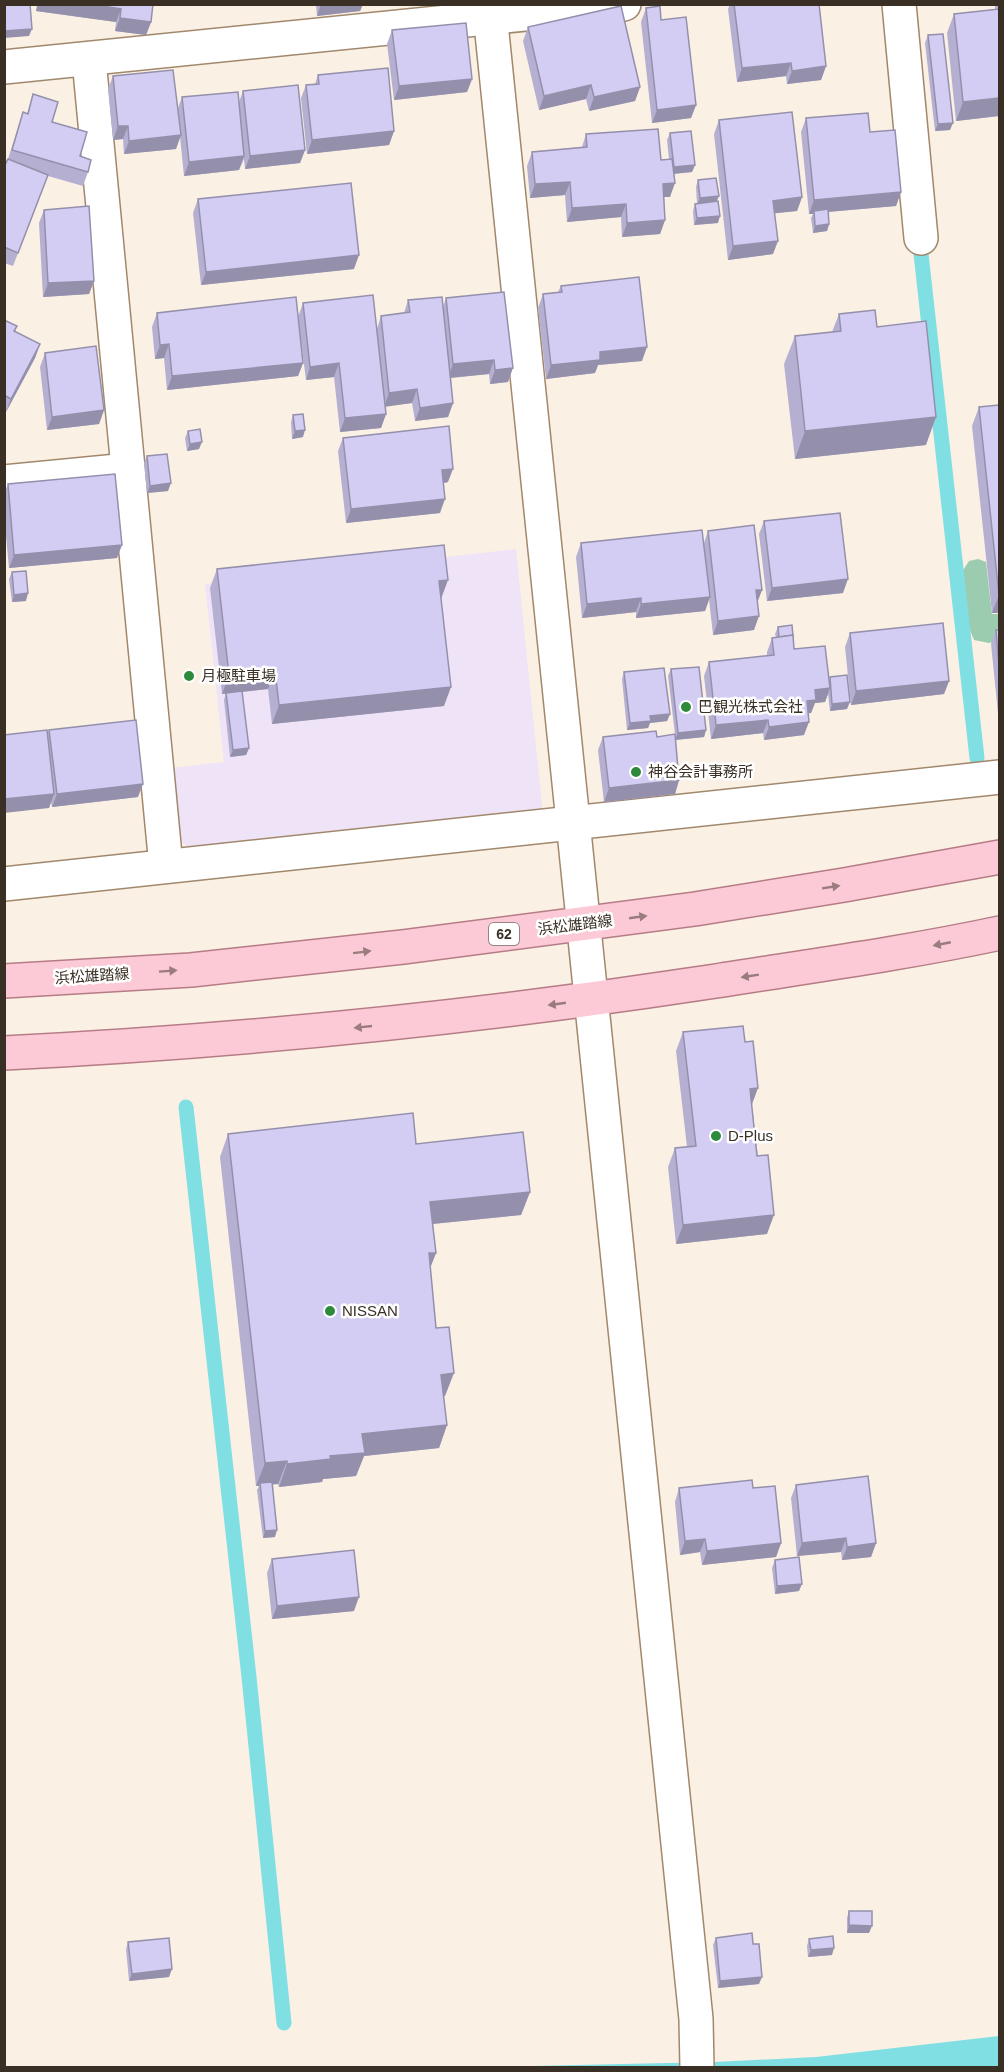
<svg xmlns="http://www.w3.org/2000/svg" width="1004" height="2072" font-family="Helvetica,'Noto Sans JP',sans-serif">
  <style>
    .industrial { fill: #efe3f7 }
    .green { fill: #9bccb0 }
    .water { fill: #7fdfe3 }
    .lines { fill: none; stroke-linecap: round; stroke-linejoin: round }
    .stream { stroke: #7fdfe3; stroke-width: 15 }
    .street-casing { stroke: #a1886d; stroke-width: 36 }
    .primary-casing { stroke: #b67c86; stroke-width: 36 }
    .street { stroke: #fff; stroke-width: 33 }
    .primary { stroke: #fbcad6; stroke-width: 33 }
    .wall { fill: #b5b0d2 }
    .shaded-wall { fill: #9490ab }
    .building { fill: #d3cdf4; stroke: #9490ab; stroke-width: 1.5 }
    .oneway { fill: #9a7c7d }
    .poi-dot { fill: #2d8a3b; stroke: #fff; stroke-width: 2 }
    .labels { text-anchor: middle; stroke-width: 5; stroke-linejoin: round; paint-order: stroke }
    .shield { fill: #fff; stroke: #746d66; stroke-width: 1.5 }
    .shield-label { font-size: 14px; font-weight: bold; fill: #392f24 }
    .poi-label { font-size: 15px; fill: #392f24; stroke: #fff; text-anchor: start }
    .street-label { font-size: 15px; fill: #392f24; stroke: #fff }
  </style>
  <rect width="100%" height="100%" fill="#fbf0e4"/>
  <path class="industrial" d="M516 549 543 815 194 852 178 839 171 768 224 762 205 584Z"/>
  <path class="green" d="M978 559 986 562 992 614H999V641L989 643 974 640 968 625 962 572 969 561Z"/>
  <path class="water" d="M999 2036V2067L439 2068 714 2062 816 2057Z"/>
  <g class="lines">
    <g class="stream">
      <path d="M921 254 977 758"/>
      <path d="M186 1107 249 1677 284 2023"/>
    </g>
    <defs>
      <g id="street">
        <path d="M489 4 696 2019 697 2068"/>
        <path d="M899 4 921 238"/>
        <path d="M89 60 166 866"/>
        <path d="M4 67 624 4"/>
        <path d="M4 482 128 470"/>
        <path d="M4 884 1000 777"/>
      </g>
      <g id="primary">
        <path d="M4 981 191 970 403 947 695 909 844 885 1000 857"/>
        <path d="M4 1053C243 1041 480 1017 716 981 811 966 906 953 1000 933"/>
      </g>
    </defs>
    <use href="#street" class="street-casing"/>
    <use href="#primary" class="primary-casing"/>
    <use href="#street" class="street"/>
    <use href="#primary" class="primary"/>
  </g>
  <g class="wall">
    <path d="M37 4H153L151 22 146 35 115 31 116 22 36 11Z"/>
    <path d="M316 4H363L360 11 317 16Z"/>
    <path d="M730 4H819L826 66 821 80 787 84 786 76 737 82 728 9Z"/>
    <path d="M995 4H999V116L956 121 947 33 954 14 995 9Z"/>
    <path d="M646 8 661 20 696 105 691 118 652 123 641 22Z"/>
    <path d="M528 27 640 87 635 101 589 111 586 99 539 110 523 41Z"/>
    <path d="M392 30 472 79 467 92 394 100 387 44Z"/>
    <path d="M928 35 950 130 935 131 925 43Z"/>
    <path d="M318 75 394 131 389 145 307 154 301 98 306 85 315 84Z"/>
    <path d="M113 76 178 108 182 97 239 102 243 91 305 150 300 163 245 169 244 159 239 170 184 176 180 137 176 149 124 154 123 139 113 140 108 89Z"/>
    <path d="M33 94 52 122 80 156 88 172 83 186 48 176 13 266 4 263V167L8 159 23 112 27 114Z"/>
    <path d="M806 118 870 132 901 192 896 206 828 212 829 224 827 231 813 233 811 218 813 214H809L801 132Z"/>
    <path d="M719 120 802 197 797 211 775 213 773 254 728 260 714 134Z"/>
    <path d="M670 133 695 165 692 172 674 174 670 197H664L665 220 660 234 622 237 621 217 567 222 565 195 530 198 527 166 532 152 582 147 586 134 661 160 669 159 667 140Z"/>
    <path d="M698 180 717 201 718 223 694 225 693 211 695 204 697 203 696 187Z"/>
    <path d="M198 199 354 269 201 285 193 213Z"/>
    <path d="M44 210 94 281 89 294 43 297 39 223Z"/>
    <path d="M561 286 642 361 598 365 595 373 546 379 538 308 543 294 558 292Z"/>
    <path d="M504 292 508 382 490 384 489 374 451 378 453 403 448 417 415 421 412 403 385 406 386 414 381 428 340 432 334 377 306 380 298 317 303 303 377 329 381 316 404 313 408 300 443 307 446 298Z"/>
    <path d="M157 313 303 363 298 376 167 390 164 358 155 359 152 327Z"/>
    <path d="M839 314 877 327 926 445 795 459 784 364 795 336 832 332Z"/>
    <path d="M4 320 17 326 15 332 40 344 35 358 6 412 4 411Z"/>
    <path d="M45 353 104 410 99 424 47 430 40 367Z"/>
    <path d="M999 405V613H992L972 426 979 407Z"/>
    <path d="M293 415 303 437 292 439 291 422Z"/>
    <path d="M188 431 199 449 187 451 185 438Z"/>
    <path d="M343 438 448 482 444 483 440 513 346 523 338 451Z"/>
    <path d="M147 456 168 491 147 493 144 463Z"/>
    <path d="M8 484 117 558 9 568 4 515V494Z"/>
    <path d="M764 521 843 593 767 601 759 534Z"/>
    <path d="M708 531 762 590 757 602 754 630 713 635 709 599 705 611 636 618V612L582 618 576 557 581 543H704Z"/>
    <path d="M217 569 441 599 444 706 272 724 268 689 242 692 249 748 246 755 230 757 224 700 226 693 222 694 210 588Z"/>
    <path d="M12 572 26 601 12 602 9 579Z"/>
    <path d="M778 627 794 649 829 679 847 709 830 711 828 694 825 702 815 703 811 713H808L804 735 764 740 763 733 711 739 704 676 709 662 767 656V652L772 638 776 637 775 634Z"/>
    <path d="M996 630H999V713H998L991 644Z"/>
    <path d="M850 633 949 681 944 694 851 705 845 647Z"/>
    <path d="M671 669 706 730 704 737 675 740 679 780 675 794 604 802 598 750 603 737H657L675 734 668 676Z"/>
    <path d="M624 672 670 714 667 721 650 723 648 728 627 730 622 679Z"/>
    <path d="M49 730 138 797 52 807 51 802 49 808 47 735Z"/>
    <path d="M683 1032 752 1106 767 1234 676 1244 668 1167 675 1148 687 1147 676 1051Z"/>
    <path d="M228 1134 416 1144 530 1192 521 1215 433 1224 436 1253 430 1268 436 1328 445 1396H444L447 1425 439 1448 364 1456 356 1476 323 1479 322 1482 279 1487 278 1484H273L275 1537 263 1538 257 1490 259 1486H256L220 1157Z"/>
    <path d="M796 1485 876 1543 871 1557 842 1560 841 1552 797 1556 791 1498Z"/>
    <path d="M679 1488H753L781 1543 776 1557 702 1565 700 1552 680 1555 675 1502Z"/>
    <path d="M272 1559 354 1611 272 1619 267 1573Z"/>
    <path d="M775 1560 799 1591 775 1594 772 1568Z"/>
    <path d="M849 1911 869 1933H847V1918Z"/>
    <path d="M716 1938 753 1944 759 1984 718 1988 713 1945Z"/>
    <path d="M809 1939 832 1955 808 1957 807 1946Z"/>
    <path d="M128 1942 169 1977 129 1981 126 1949Z"/>
  </g>
  <g class="shaded-wall">
    <path d="M38 4H90L121 9 116 22 36 11Z"/>
    <path d="M321 4H363L360 11 317 16Z"/>
    <path d="M120 18 151 22 146 35 115 31Z"/>
    <path d="M32 29 29 36 4 38V31Z"/>
    <path d="M791 63 786 76 737 82 742 68Z"/>
    <path d="M826 66 821 80 787 84 792 71Z"/>
    <path d="M472 79 467 92 394 100 399 86Z"/>
    <path d="M591 85 586 99 539 110 544 96Z"/>
    <path d="M640 87 635 101 589 111 594 97Z"/>
    <path d="M999 98V116L956 121 963 102Z"/>
    <path d="M696 105 691 118 652 123 657 110Z"/>
    <path d="M953 123 950 130 935 131 938 124Z"/>
    <path d="M118 126H128L123 139 113 140Z"/>
    <path d="M394 131 389 145 307 154 312 140Z"/>
    <path d="M181 135 176 149 124 154 129 141Z"/>
    <path d="M305 150 300 163 245 169 250 156Z"/>
    <path d="M244 156 239 170 184 176 189 162Z"/>
    <path d="M695 165 692 172 671 174 674 167Z"/>
    <path d="M570 182 565 195 530 198 535 184Z"/>
    <path d="M675 183 670 197H658L663 184Z"/>
    <path d="M901 192 896 206 814 213V211L813 214H809L814 200Z"/>
    <path d="M719 196 716 203 697 205 700 198Z"/>
    <path d="M802 197 797 211 768 214 773 201Z"/>
    <path d="M626 204 621 217 567 222 572 208Z"/>
    <path d="M720 216 718 223 694 225 697 218Z"/>
    <path d="M665 220 660 234 622 237 627 223Z"/>
    <path d="M829 224 827 231 813 233 815 226Z"/>
    <path d="M778 241 773 254 728 260 733 246Z"/>
    <path d="M359 255 354 269 201 285 206 272Z"/>
    <path d="M94 281 89 294 43 297 48 283Z"/>
    <path d="M40 344 35 358 6 412 11 399Z"/>
    <path d="M169 344 164 358 155 359 160 345Z"/>
    <path d="M647 347 642 361 598 365 595 373 546 379 551 365 600 352Z"/>
    <path d="M494 360 489 374 448 378 453 364Z"/>
    <path d="M303 363 298 376 167 390 172 376Z"/>
    <path d="M339 363 334 377 306 380 310 367Z"/>
    <path d="M513 368 508 382 490 384 495 370Z"/>
    <path d="M417 389 412 403 384 407 389 393Z"/>
    <path d="M453 403 448 417 415 421 420 408Z"/>
    <path d="M104 410 99 424 47 430 52 417Z"/>
    <path d="M386 414 381 428 340 432 345 418Z"/>
    <path d="M936 417 926 445 795 459 805 431Z"/>
    <path d="M305 430 303 437 292 439 295 431Z"/>
    <path d="M202 442 199 449 187 451 190 444Z"/>
    <path d="M453 469 448 482 437 484 442 470Z"/>
    <path d="M171 483 168 491 147 493 150 486Z"/>
    <path d="M445 499 440 513 346 523 351 509Z"/>
    <path d="M122 545 117 558 9 568 14 555Z"/>
    <path d="M848 579 843 593 767 601 772 588Z"/>
    <path d="M448 580 441 599 439 581Z"/>
    <path d="M756 590H762L757 603Z"/>
    <path d="M28 593 26 601 12 602 14 595Z"/>
    <path d="M999 595V613H992Z"/>
    <path d="M710 597 705 611 636 618 641 604Z"/>
    <path d="M641 598 636 612 582 618 587 604Z"/>
    <path d="M759 616 754 630 713 635 718 621Z"/>
    <path d="M275 670 268 689 222 694 229 675Z"/>
    <path d="M949 681 944 694 851 705 856 691Z"/>
    <path d="M451 687 444 706 272 724 279 705Z"/>
    <path d="M830 688 825 702 815 703 811 713 802 714 807 701 815 690Z"/>
    <path d="M850 702 847 709 830 711 832 704Z"/>
    <path d="M670 714 667 721 650 723 648 728 627 730 630 723 650 716Z"/>
    <path d="M768 720 763 733 711 739 716 725Z"/>
    <path d="M809 722 804 735 764 740 769 727Z"/>
    <path d="M706 730 704 737 675 740 678 733Z"/>
    <path d="M249 748 246 755 230 757 233 750Z"/>
    <path d="M679 780 675 794 604 802 609 788Z"/>
    <path d="M143 784 138 797 52 807 57 794Z"/>
    <path d="M54 794 49 808 4 813V799Z"/>
    <path d="M758 1088 751 1107 750 1089Z"/>
    <path d="M530 1192 521 1215 422 1225 430 1202Z"/>
    <path d="M774 1215 767 1234 676 1244 683 1225Z"/>
    <path d="M429 1253H436L427 1276Z"/>
    <path d="M454 1373 445 1396 433 1398 441 1375Z"/>
    <path d="M447 1425 439 1448 364 1456 356 1476 323 1479 322 1482 279 1487 287 1464 330 1456 362 1434Z"/>
    <path d="M287 1461 278 1484 260 1486V1483L259 1486H256L265 1463Z"/>
    <path d="M277 1530 275 1537 263 1538 265 1531Z"/>
    <path d="M846 1538 841 1552 797 1556 802 1543Z"/>
    <path d="M705 1539 700 1552 680 1555 685 1541Z"/>
    <path d="M781 1543 776 1557 702 1565 707 1551Z"/>
    <path d="M876 1543 871 1557 842 1560 847 1547Z"/>
    <path d="M802 1584 799 1591 775 1594 777 1586Z"/>
    <path d="M359 1597 354 1611 272 1619 277 1606Z"/>
    <path d="M849 1925 872 1926 869 1933H847Z"/>
    <path d="M834 1948 832 1955 808 1957 811 1950Z"/>
    <path d="M172 1969 169 1977 129 1981 132 1974Z"/>
    <path d="M762 1977 759 1984 718 1988 720 1981Z"/>
  </g>
  <g class="building">
    <path d="M4 4H30L32 29 4 31Z"/>
    <path d="M90 4H153L151 22 120 18 121 9Z"/>
    <path d="M734 4H819L826 66 792 71 791 63 742 68Z"/>
    <path d="M621 6 640 87 594 97 591 85 544 96 528 27Z"/>
    <path d="M660 6 661 20 686 17 696 105 657 110 646 8Z"/>
    <path d="M999 9V98L963 102 954 14Z"/>
    <path d="M466 23 472 79 399 86 392 30Z"/>
    <path d="M943 34 953 123 938 124 928 35Z"/>
    <path d="M388 68 394 131 312 140 306 85 319 84 318 75Z"/>
    <path d="M173 70 181 135 129 141 128 126H118L113 76Z"/>
    <path d="M298 85 305 150 250 156 243 91Z"/>
    <path d="M238 92 244 156 189 162 182 97Z"/>
    <path d="M33 94 58 102 52 122 87 132 80 156 91 160 88 172 12 150 23 112 28 114Z"/>
    <path d="M792 112 802 197 773 201 778 241 733 246 719 120Z"/>
    <path d="M868 113 870 132 895 130 901 192 814 200 806 118Z"/>
    <path d="M658 129 661 160 672 159 675 183 663 184 665 220 627 223 626 204 572 208 570 182 535 184 532 152 587 147 586 134Z"/>
    <path d="M691 131 695 165 674 167 670 133Z"/>
    <path d="M8 159 48 175 18 253 4 247V167Z"/>
    <path d="M716 178 719 196 700 198 698 180Z"/>
    <path d="M351 183 359 255 206 272 198 199Z"/>
    <path d="M718 201 720 216 697 218 695 204Z"/>
    <path d="M89 206 94 281 48 283 44 210Z"/>
    <path d="M828 209 829 224 815 226 814 211Z"/>
    <path d="M639 277 647 347 600 352V360L551 365 543 294 562 292 561 286Z"/>
    <path d="M504 292 513 368 495 370 494 360 453 364 446 298Z"/>
    <path d="M373 295 386 414 345 418 339 363 310 367 303 303Z"/>
    <path d="M296 297 303 363 172 376 169 344 160 345 157 313Z"/>
    <path d="M442 297 453 403 420 408 417 389 389 393 381 316 410 312 408 300Z"/>
    <path d="M875 310 877 327 926 321 936 417 805 431 795 336 841 331 839 314Z"/>
    <path d="M4 320 17 326 14 331 40 344 11 399 4 395Z"/>
    <path d="M96 346 104 410 52 417 45 353Z"/>
    <path d="M999 405V595L979 407Z"/>
    <path d="M303 414 305 430 295 431 293 415Z"/>
    <path d="M449 426 453 469 442 470 445 499 351 509 343 438Z"/>
    <path d="M200 429 202 442 190 444 188 431Z"/>
    <path d="M167 454 171 483 150 486 147 456Z"/>
    <path d="M115 474 122 545 14 555 8 484Z"/>
    <path d="M840 513 848 579 772 588 764 521Z"/>
    <path d="M754 525 762 590H756L759 616 718 621 708 531Z"/>
    <path d="M702 530 710 597 641 604V598L587 604 581 543Z"/>
    <path d="M444 545 448 580 439 581 451 687 279 705 275 670 229 675 217 569Z"/>
    <path d="M26 571 28 593 14 595 12 572Z"/>
    <path d="M943 623 949 681 856 691 850 633Z"/>
    <path d="M792 625 793 637V635L779 637 778 627Z"/>
    <path d="M996 630H999V666Z"/>
    <path d="M793 635 794 649 825 646 830 688 815 690 816 700 807 701 809 722 769 727 768 720 716 725 709 662 774 655 772 638Z"/>
    <path d="M699 667 706 730 678 733 671 669Z"/>
    <path d="M664 668 670 714 650 716 651 721 630 723 624 672Z"/>
    <path d="M847 675 850 702 832 704 830 677Z"/>
    <path d="M242 691 249 748 233 750 226 693Z"/>
    <path d="M136 720 143 784 57 794 49 730Z"/>
    <path d="M47 730 54 794 4 799V735Z"/>
    <path d="M656 731 657 737 675 734 679 780 609 788 603 737Z"/>
    <path d="M743 1026 745 1042 753 1041 758 1088 750 1089 757 1156 768 1155 774 1215 683 1225 675 1148 696 1146 683 1032Z"/>
    <path d="M413 1113 416 1144 523 1132 530 1192 430 1202 436 1253H429L436 1328 449 1327 454 1373 441 1375 447 1425 362 1434 365 1453 330 1456 331 1459 287 1464V1461L265 1463 228 1134Z"/>
    <path d="M868 1476 876 1543 847 1547 846 1538 802 1543 796 1485Z"/>
    <path d="M752 1480 753 1488 775 1486 781 1543 707 1551 705 1539 685 1541 679 1488Z"/>
    <path d="M272 1482 277 1530 265 1531 260 1483Z"/>
    <path d="M354 1550 359 1597 277 1606 272 1559Z"/>
    <path d="M799 1557 802 1584 777 1586 775 1560Z"/>
    <path d="M849 1911H872V1926L849 1925Z"/>
    <path d="M752 1933 753 1944H759L762 1977 720 1981 716 1938Z"/>
    <path d="M833 1936 834 1948 811 1950 809 1939Z"/>
    <path d="M169 1938 172 1969 132 1974 128 1942Z"/>
  </g>
  <defs><path id="oneway-solid" d="M-6-.8H1V-3.2L6.5 0L1 3.2V.8H-6Z" transform="scale(1.5)"/></defs>
  <g class="oneway">
    <use href="#oneway-solid" transform="translate(831 887) rotate(-9)"/>
    <use href="#oneway-solid" transform="translate(638 917) rotate(-8)"/>
    <use href="#oneway-solid" transform="translate(942 944) rotate(169)"/>
    <use href="#oneway-solid" transform="translate(362 952) rotate(-7)"/>
    <use href="#oneway-solid" transform="translate(168 971) rotate(-4)"/>
    <use href="#oneway-solid" transform="translate(750 976) rotate(171)"/>
    <use href="#oneway-solid" transform="translate(557 1004) rotate(172)"/>
    <use href="#oneway-solid" transform="translate(363 1027) rotate(174)"/>
  </g>
  <g class="poi-dot">
    <circle cx="189" cy="676" r="6"/>
    <circle cx="686" cy="707" r="6"/>
    <circle cx="636" cy="772" r="6"/>
    <circle cx="716" cy="1136" r="6"/>
    <circle cx="330" cy="1311" r="6"/>
  </g>
  <g class="labels">
    <rect class="shield" x="489" y="923" width="30" height="22" rx="4.5"/>
    <g class="shield-label">
      <text x="504" y="939">62</text>
    </g>
    <g class="poi-label">
      <text x="201" y="681">月極駐車場</text>
      <text x="698" y="712">巴観光株式会社</text>
      <text x="648" y="777">神谷会計事務所</text>
      <text x="728" y="1141">D-Plus</text>
      <text x="342" y="1316">NISSAN</text>
    </g>
    <g class="street-label">
      <text transform="translate(575 925) rotate(-7)" y="5">浜松雄踏線</text>
      <text transform="translate(92 976) rotate(-4)" y="5">浜松雄踏線</text>
    </g>
  </g>
  <rect width="1004" height="2072" fill="none" stroke="#392f24" stroke-width="12"/>
</svg>
